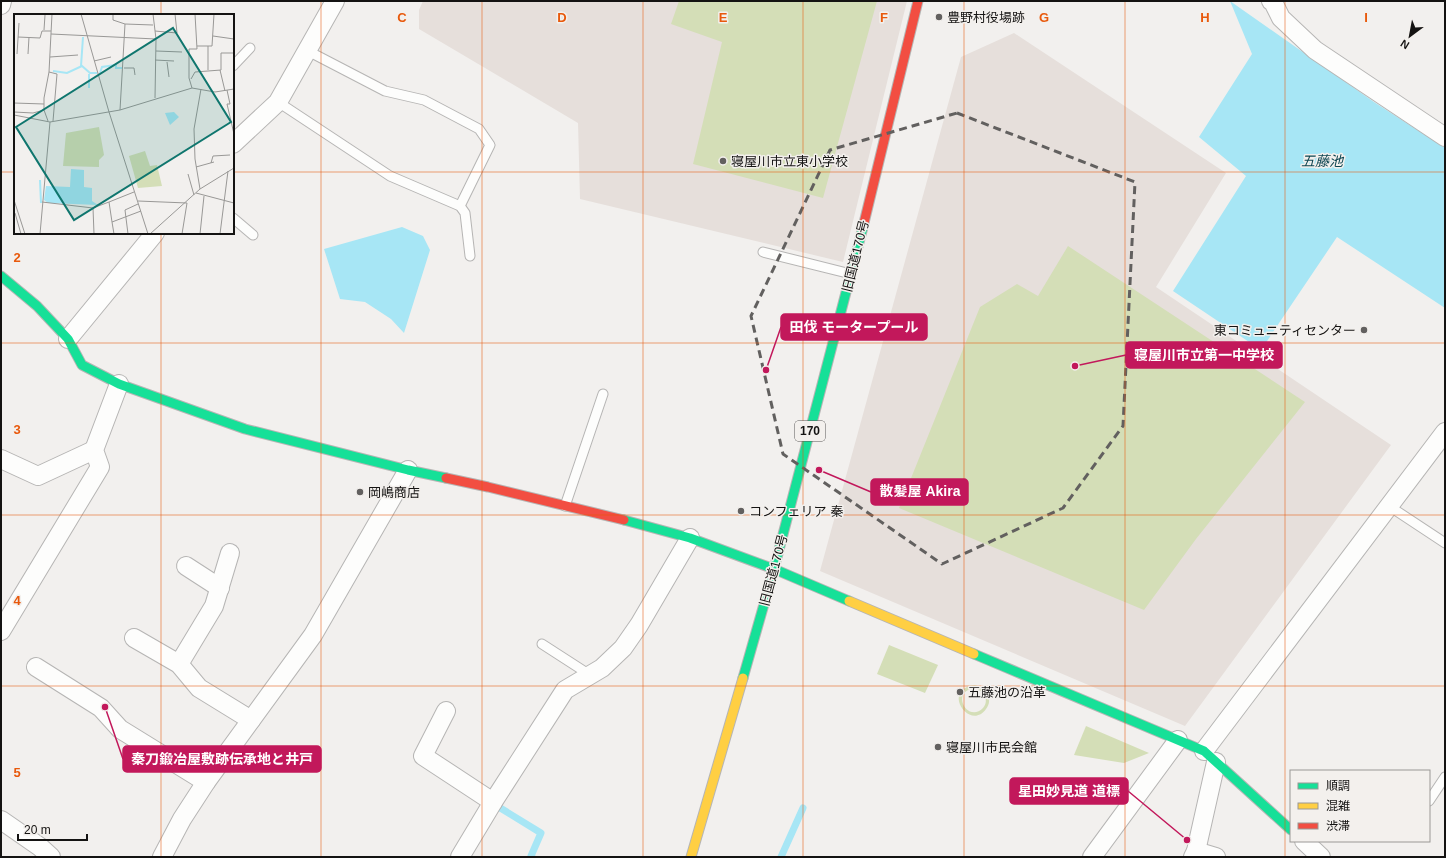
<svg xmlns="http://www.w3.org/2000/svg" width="1446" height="858" font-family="Helvetica,'Noto Sans JP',sans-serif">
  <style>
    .built { fill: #e6dfdb }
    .green { fill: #d4deb7; fill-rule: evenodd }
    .water { fill: #a7e6f5 }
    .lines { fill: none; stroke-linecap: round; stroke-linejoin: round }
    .stream { stroke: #a7e6f5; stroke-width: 7 }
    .lane-casing { stroke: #b6b5b4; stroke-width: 11 }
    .street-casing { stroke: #b6b5b4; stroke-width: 20 }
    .fast-casing { stroke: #b6b5b4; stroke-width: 11 }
    .slow-casing { stroke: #b6b5b4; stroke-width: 11 }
    .jam-casing { stroke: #b6b5b4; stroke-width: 11 }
    .lane { stroke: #fdfdfc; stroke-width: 9 }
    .street { stroke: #fdfdfc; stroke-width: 18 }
    .fast { stroke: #16e098; stroke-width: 9 }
    .slow { stroke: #ffcf43; stroke-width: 9 }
    .jam { stroke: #f24e42; stroke-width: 9 }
    .marked { fill: none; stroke: #62605f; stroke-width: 3; stroke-dasharray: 8 5; stroke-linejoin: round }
    .grid { fill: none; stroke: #e8590c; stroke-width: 1; stroke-opacity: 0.55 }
    .poi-dot { fill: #62605f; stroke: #f3f0ed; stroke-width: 1.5 }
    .labels { text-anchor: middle; stroke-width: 3; stroke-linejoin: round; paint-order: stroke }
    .shield { fill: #f3f0ed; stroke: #575554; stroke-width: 1 }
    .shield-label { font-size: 12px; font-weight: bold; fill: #141312 }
    .poi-label { font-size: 13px; fill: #141312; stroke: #f3f0ed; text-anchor: start }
    .street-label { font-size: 13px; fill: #141312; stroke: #f3f0ed }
    .water-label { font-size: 14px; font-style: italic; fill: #0d4551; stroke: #f3f0ed }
    .inset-river { fill: none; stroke: #a7e6f5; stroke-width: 2 }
    .inset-road { fill: none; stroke: #999896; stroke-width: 1 }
    .view { fill: #0f766e; fill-opacity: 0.15; stroke: #0f766e; stroke-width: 2 }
    .inset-edge { fill: none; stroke: #141312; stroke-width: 2 }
    .grid-label { font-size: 13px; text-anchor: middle; font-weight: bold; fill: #e8590c; stroke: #f3f0ed; stroke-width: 3; stroke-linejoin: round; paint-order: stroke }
    .leader { fill: none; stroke: #c2185b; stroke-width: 1.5 }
    .callout-dot { fill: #c2185b; stroke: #f3f0ed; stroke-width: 1.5 }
    .callout { fill: #c2185b; stroke: #c2185b; stroke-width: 1.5 }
    .callout-label { font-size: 14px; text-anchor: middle; font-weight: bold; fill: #fff }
  </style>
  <rect width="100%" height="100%" fill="#f2f0ee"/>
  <g class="built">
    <path d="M423 1H907L843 262 580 199 578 123 419 29V10Z"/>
    <path d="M1014 33 1226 173 1156 287 1391 445 1185 726 820 571 961 57Z"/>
  </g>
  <g class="green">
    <path d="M679 1H877L823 198 693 164 722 42 671 24Z"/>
    <path d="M1068 246 1305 402 1196 539 1144 610 899 508 980 307 1017 284 1038 296Z"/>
    <path d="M889 645 938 665 925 693 877 674Z"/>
    <path d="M975 685C986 689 994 699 986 709 970 732 940 689 975 685ZM975 688C983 691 990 700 983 708 968 724 949 691 975 688Z"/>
    <path d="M1086 726 1149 753 1124 763 1074 755Z"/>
  </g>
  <g class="water">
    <path d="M1230 1 1374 102 1445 148V308L1337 237 1261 350 1173 291 1246 176 1199 137 1252 54Z"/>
    <path d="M402 227 423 236 430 250 404 333 391 319 365 302 340 299 324 249Z"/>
  </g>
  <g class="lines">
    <g class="stream">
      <path d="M497 806 541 833 531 856 532 857"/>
      <path d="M781 857 803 808"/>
    </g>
    <defs>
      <g id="lane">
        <path d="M308 51 385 91 424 100 479 129 490 145 460 206"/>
        <path d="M233 66 250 48"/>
        <path d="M278 102 390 176 460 206 465 213 470 256"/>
        <path d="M233 218 253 235"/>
        <path d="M763 252 851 274"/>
        <path d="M565 506 603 394"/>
        <path d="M1389 506 1445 543"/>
        <path d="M542 644 590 675"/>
        <path d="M1429 801 1445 777"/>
      </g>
      <g id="street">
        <path d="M1271 1 1273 2 1281 18 1315 50 1445 137"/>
        <path d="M1 5 2 1"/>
        <path d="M233 144 278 102 335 1"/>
        <path d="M68 339 155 233"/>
        <path d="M1 459 38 476 94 450"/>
        <path d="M186 566 220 588"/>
        <path d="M1 631 100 467 94 450 119 384"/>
        <path d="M134 638 179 664 199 688 251 720"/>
        <path d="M179 664 214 606 230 553"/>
        <path d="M36 667 101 708 120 729 206 782"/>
        <path d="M446 711 423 756 493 802"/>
        <path d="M1204 751 1445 432"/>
        <path d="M1 820 40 847 51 857"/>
        <path d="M1304 841 1321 857"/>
        <path d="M1196 851 1216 857"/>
        <path d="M162 857 182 819 206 782 313 635 408 470"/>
        <path d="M460 857 493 802 565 690 602 668 623 648 639 625 690 538"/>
        <path d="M1092 857 1178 740"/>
        <path d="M1193 857 1196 851 1216 762"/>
      </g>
      <g id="fast">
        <path d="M1 276 37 306 68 339 82 365 119 384 245 429 408 470 446 478"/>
        <path d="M624 520 690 538 774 569 849 601"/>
        <path d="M974 654 1204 751 1291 830"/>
        <path d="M743 678 774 569 863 227"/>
      </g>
      <g id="slow">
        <path d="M849 601 974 654"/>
        <path d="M691 857 743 678"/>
      </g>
      <g id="jam">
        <path d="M863 227 918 1"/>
        <path d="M446 478 488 487 624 520"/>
      </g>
    </defs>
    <use href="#lane" class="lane-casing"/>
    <use href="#street" class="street-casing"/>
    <use href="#fast" class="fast-casing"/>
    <use href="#slow" class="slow-casing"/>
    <use href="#jam" class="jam-casing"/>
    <use href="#lane" class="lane"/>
    <use href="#street" class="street"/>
    <use href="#fast" class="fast"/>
    <use href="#slow" class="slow"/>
    <use href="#jam" class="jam"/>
  </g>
  <path class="marked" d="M957 113 1135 182 1123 426 1063 508 942 564 783 454 751 316 830 150Z"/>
  <path class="grid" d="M161 1V15M321 1V857M482 1V857M643 1V857M803 1V857M964 1V857M1125 1V857M1285 1V857M1 172H15M233 172H1445M161 233V857M1 343H1445M1 515H1445M1 686H1445"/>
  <g class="poi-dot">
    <circle cx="939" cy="17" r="4"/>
    <circle cx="723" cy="161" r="4"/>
    <circle cx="1364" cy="330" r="4"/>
    <circle cx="360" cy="492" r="4"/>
    <circle cx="741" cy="511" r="4"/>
    <circle cx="960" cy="692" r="4"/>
    <circle cx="938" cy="747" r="4"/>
  </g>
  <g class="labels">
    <rect class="shield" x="795" y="421" width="30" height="20" rx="3"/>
    <g class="shield-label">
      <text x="810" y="435">170</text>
    </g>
    <g class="poi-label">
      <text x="947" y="22">豊野村役場跡</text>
      <text x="731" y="166">寝屋川市立東小学校</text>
      <text x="1356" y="335" text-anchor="end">東コミュニティセンター</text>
      <text x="368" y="497">岡嶋商店</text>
      <text x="749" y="516">コンフェリア 秦</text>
      <text x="968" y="697">五藤池の沿革</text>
      <text x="946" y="752">寝屋川市民会館</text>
    </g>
    <g class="street-label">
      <text transform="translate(855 256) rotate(-76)" y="5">旧国道170号</text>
      <text transform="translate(773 570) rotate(-75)" y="5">旧国道170号</text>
    </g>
    <g class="water-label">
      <text x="1322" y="166">五藤池</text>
    </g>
  </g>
  <g transform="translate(14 14)">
    <rect width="220" height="220" fill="#f2f0ee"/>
    <path d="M85 113 90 141 85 146V153L49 152 52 119ZM131 137 136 152 143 151 148 172 124 174 115 142Z" fill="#d4deb7"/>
    <path d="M160 98 165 103 156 111 151 99ZM57 155 70 156V173L78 174V187L84 191 34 189 30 186 32 172 56 173Z" fill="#a7e6f5"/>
    <path class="inset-river" d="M67 52 69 23M39 57 53 59 68 52 76 59H83M86 59 88 53 102 51V54H108M75 74V60M26 166 27 189"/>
    <path class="inset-road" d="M38 0 35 58 43 60 39 107M67 0 95 98 134 220M99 0V6L111 10 139 11M139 0 142 25M30 16 31 1M141 17 163 19 161 0M37 20 142 25 141 84M199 22 220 25M4 23 26 24 28 17H37M183 32H198L200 0M142 37 168 38M3 40 5 9M14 40 15 23M36 43 64 41M141 46 160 47M80 47 97 43M153 48 155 63M110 54H120L121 61M194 56V32M206 56 211 77M177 65 181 58 207 56V39H220M178 74 175 64V35H183L181 0M213 76 216 90H213L220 120M0 89 30 90M106 96 111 10M0 98 19 99 30 96M0 101 36 108 106 96 178 74 201 78 220 75M34 107 30 96V84L35 58M197 149 199 142 216 141M182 153 200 148M174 160 180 181M186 175 181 145 180 115 187 75M182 179 220 189M0 186 11 220M124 187 173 189 168 220M28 188 79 194 95 188 98 208 127 197M95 188 120 178M79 194 80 220M1 199 7 220M98 208 100 220M26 220 36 108M114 220 111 196 124 190M136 220 186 175 220 154M186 220 190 182M206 220 214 157"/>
    <path class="view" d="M159 14 217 108 60 206 2 113Z"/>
    <rect width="220" height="220" class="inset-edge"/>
  </g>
  <g class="grid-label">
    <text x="402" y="22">C</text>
    <text x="562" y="22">D</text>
    <text x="723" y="22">E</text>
    <text x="884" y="22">F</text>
    <text x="1044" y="22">G</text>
    <text x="1205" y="22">H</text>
    <text x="1366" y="22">I</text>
    <text x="17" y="262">2</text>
    <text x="17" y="434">3</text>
    <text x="17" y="605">4</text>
    <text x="17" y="777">5</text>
  </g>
  <path class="leader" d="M766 370L781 327M1075 366L1126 355M819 470L871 492M105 707L123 759M1187 840L1128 791"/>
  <g class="callout-dot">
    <circle cx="766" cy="370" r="4"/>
    <circle cx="1075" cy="366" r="4"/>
    <circle cx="819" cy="470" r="4"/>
    <circle cx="105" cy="707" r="4"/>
    <circle cx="1187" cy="840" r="4"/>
  </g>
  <g class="callout">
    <rect x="781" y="314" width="146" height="26" rx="4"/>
    <rect x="1126" y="342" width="156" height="26" rx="4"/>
    <rect x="871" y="479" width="97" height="26" rx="4"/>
    <rect x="123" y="746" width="198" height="26" rx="4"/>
    <rect x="1010" y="778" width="118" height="26" rx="4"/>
  </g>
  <g class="callout-label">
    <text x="854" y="332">田伐 モータープール</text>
    <text x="1204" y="360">寝屋川市立第一中学校</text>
    <text x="920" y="496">散髪屋 Akira</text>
    <text x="222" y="764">秦刀鍛冶屋敷跡伝承地と井戸</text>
    <text x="1069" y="796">星田妙見道 道標</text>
  </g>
  <rect width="1446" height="858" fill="none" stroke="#141312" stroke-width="4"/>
  <rect x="1290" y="770" width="140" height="72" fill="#f3f0ed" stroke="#9a9895"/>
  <rect x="1298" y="783" width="20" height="6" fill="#16e098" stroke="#9a9895"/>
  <text x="1326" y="790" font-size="12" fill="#141312">順調</text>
  <rect x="1298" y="803" width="20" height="6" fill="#ffcf43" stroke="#9a9895"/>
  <text x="1326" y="810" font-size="12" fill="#141312">混雑</text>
  <rect x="1298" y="823" width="20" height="6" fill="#f24e42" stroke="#9a9895"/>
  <text x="1326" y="830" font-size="12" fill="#141312">渋滞</text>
  <g transform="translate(1410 36) rotate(212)" stroke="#f3f0ed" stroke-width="3" paint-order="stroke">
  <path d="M0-3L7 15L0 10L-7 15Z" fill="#141312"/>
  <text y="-6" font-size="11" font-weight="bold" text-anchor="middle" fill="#141312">N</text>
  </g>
  <path d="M18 834v6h69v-6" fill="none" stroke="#141312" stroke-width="2"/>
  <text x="24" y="834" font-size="12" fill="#141312" stroke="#f3f0ed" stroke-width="3" paint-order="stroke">20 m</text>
</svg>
